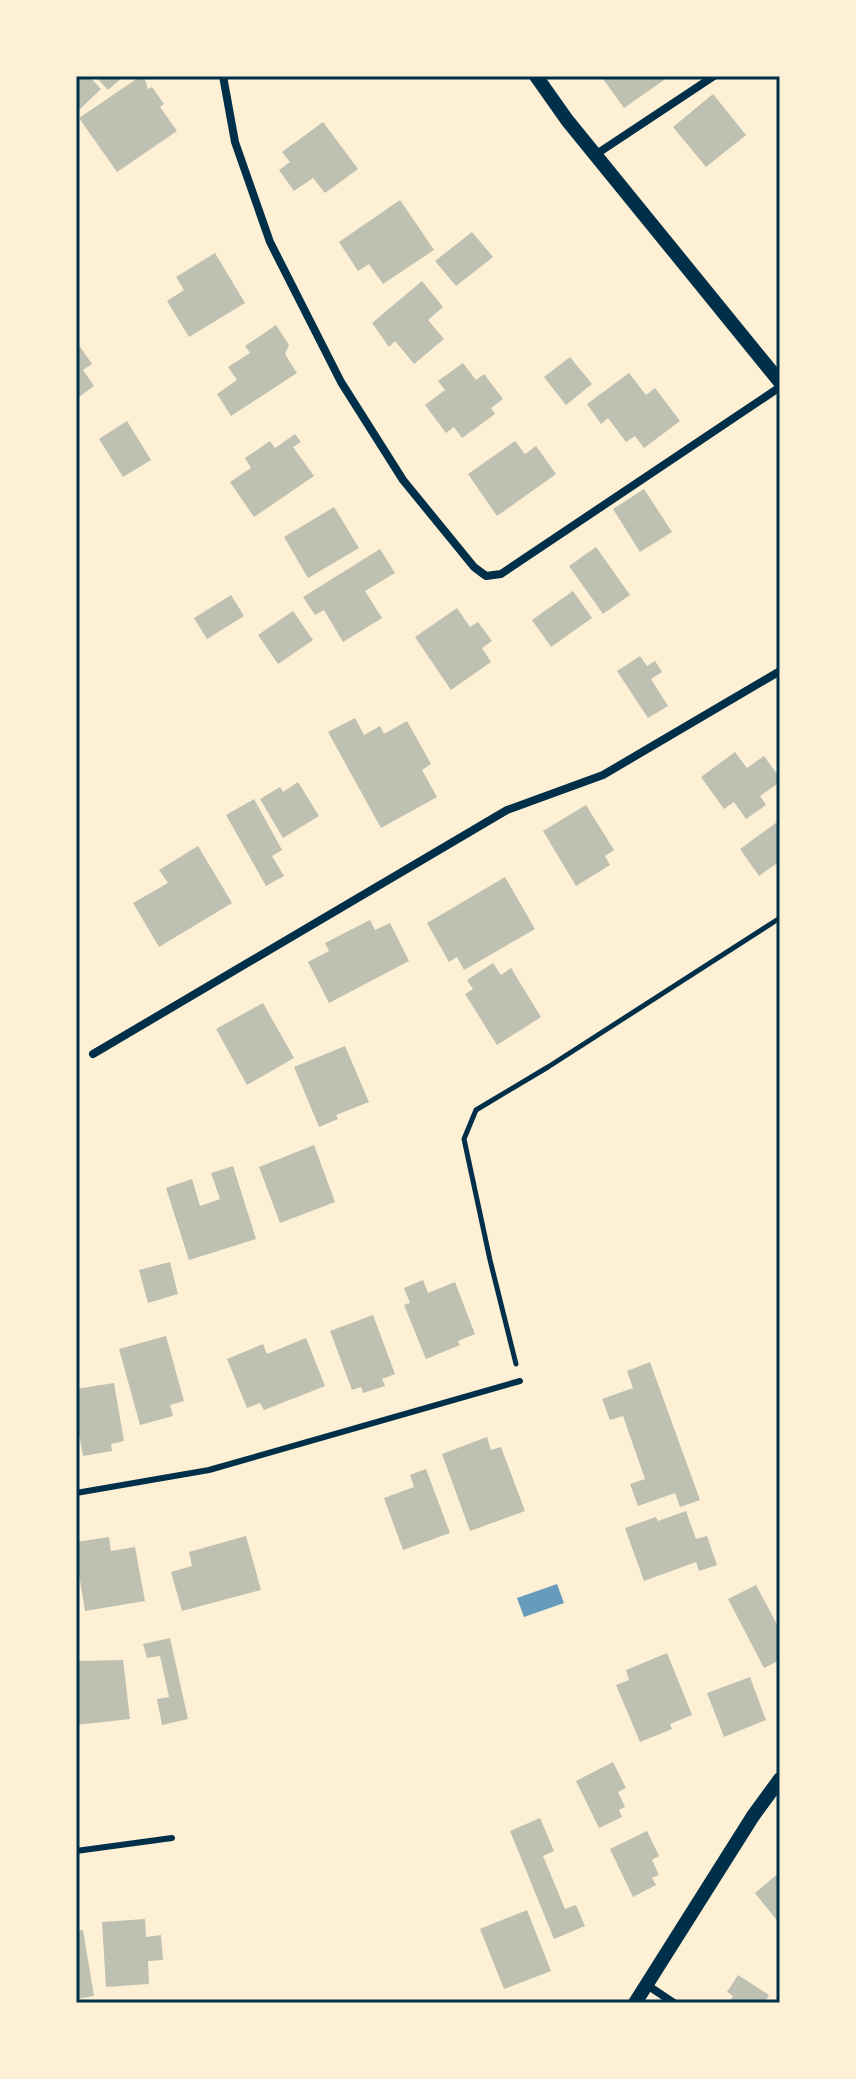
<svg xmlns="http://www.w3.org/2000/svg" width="856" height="2079" font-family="Merriweather,serif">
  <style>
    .water { fill: #669bbc }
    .building { fill: #bec0b2 }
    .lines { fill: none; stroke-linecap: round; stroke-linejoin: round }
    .path { stroke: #003049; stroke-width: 5 }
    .service { stroke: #003049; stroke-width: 6 }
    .minor { stroke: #003049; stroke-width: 8 }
    .tertiary { stroke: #003049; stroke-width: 14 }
    .neatline { fill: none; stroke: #003049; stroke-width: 3 }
  </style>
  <rect width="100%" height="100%" fill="#fdf0d5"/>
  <path class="water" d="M557 1584 564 1603 524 1617 517 1598Z"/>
  <g class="building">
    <path d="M76 76H89L101 89 78 111 76 108Z"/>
    <path d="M95 76H120L122 78 108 90Z"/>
    <path d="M141 76H144L148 89 152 87 164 104 160 107 177 131 117 172 79 118Z"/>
    <path d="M601 76H666L667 78 624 108Z"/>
    <path d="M713 94 746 135 706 167 673 127Z"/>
    <path d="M323 122 358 169 325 193 313 178 294 191 279 170 290 162 282 152Z"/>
    <path d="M400 200 434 250 383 284 369 264 358 271 339 242Z"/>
    <path d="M472 232 493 257 456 286 435 261Z"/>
    <path d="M215 253 245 303 189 337 167 301 184 290 176 277Z"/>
    <path d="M422 281 443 307 428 320 444 339 414 364 395 341 389 347 372 323Z"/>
    <path d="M276 325 289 345 285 354 297 373 231 416 217 394 237 380 228 367 250 353 245 346Z"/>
    <path d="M76 341 92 364 83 370 94 386 76 399Z"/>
    <path d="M570 357 592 384 566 405 544 377Z"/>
    <path d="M463 363 476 380 484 374 503 399 491 408 495 414 462 438 454 427 446 433 425 405 445 390 438 381Z"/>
    <path d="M629 373 646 395 655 388 680 421 644 448 635 436 626 442 608 418 601 424 587 404Z"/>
    <path d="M127 421 151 460 123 477 99 439Z"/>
    <path d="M295 434 301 442 293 447 314 476 254 517 230 482 251 468 245 458 270 441 275 448Z"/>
    <path d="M515 441 525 454 536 446 556 474 497 516 468 474Z"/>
    <path d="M644 489 672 532 640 552 613 509Z"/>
    <path d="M334 507 359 548 308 578 284 537Z"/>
    <path d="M596 547 630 595 603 614 569 566Z"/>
    <path d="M380 549 395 573 365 591 382 618 343 642 324 610 315 615 303 597Z"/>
    <path d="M573 591 592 618 551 647 532 620Z"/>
    <path d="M231 595 244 616 207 639 194 618Z"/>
    <path d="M457 608 470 627 478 622 492 641 482 648 491 662 451 690 415 637Z"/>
    <path d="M293 611 313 640 278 664 258 635Z"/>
    <path d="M640 656 647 666 655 661 662 672 651 679 668 706 648 718 617 671Z"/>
    <path d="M355 718 364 735 380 726 384 734 407 721 431 764 422 770 437 797 381 828 328 732Z"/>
    <path d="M735 752 747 768 764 756 780 778V782L760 796 766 805 746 819 734 802 724 809 701 777Z"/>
    <path d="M298 782 319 816 283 838 260 799 280 787 283 792Z"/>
    <path d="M254 799 282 850 272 856 284 876 266 886 226 815Z"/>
    <path d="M586 805 614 850 605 856 610 865 576 886 543 831Z"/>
    <path d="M780 820V861L759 876 740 849Z"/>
    <path d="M198 846 232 903 159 947 133 903 168 883 159 870Z"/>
    <path d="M505 877 535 929 464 970 457 957 449 962 427 923Z"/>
    <path d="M370 920 375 930 390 923 409 961 329 1003 308 962 329 951 325 943Z"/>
    <path d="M493 963 501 975 511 968 541 1017 497 1045 465 994 473 989 467 980Z"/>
    <path d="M263 1003 294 1058 247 1085 216 1029Z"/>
    <path d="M345 1046 369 1102 336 1115 338 1119 319 1127 294 1067Z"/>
    <path d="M314 1145 335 1202 280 1223 259 1167Z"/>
    <path d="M233 1166 256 1239 189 1260 166 1188 192 1179 200 1206 220 1199 211 1173Z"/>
    <path d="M170 1262 178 1294 148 1303 139 1270Z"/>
    <path d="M423 1280 428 1293 455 1282 475 1334 458 1341 460 1345 426 1359 404 1305 410 1303 404 1288Z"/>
    <path d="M373 1315 395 1374 382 1379 385 1386 363 1393 361 1387 352 1390 330 1331Z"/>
    <path d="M166 1336 184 1401 170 1405 173 1416 140 1425 119 1349Z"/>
    <path d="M306 1338 325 1386 264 1410 260 1403 247 1408 227 1359 263 1344 267 1354Z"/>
    <path d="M650 1362 700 1500 680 1507 675 1493 638 1506 630 1484 645 1479 623 1416 610 1420 602 1399 633 1388 627 1371Z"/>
    <path d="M114 1383 124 1441 111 1444 112 1451 83 1456 76 1417V1389Z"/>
    <path d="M487 1437 491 1450 501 1447 525 1511 470 1531 442 1454Z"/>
    <path d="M426 1469 450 1533 403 1550 384 1498 414 1487 410 1475Z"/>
    <path d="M686 1511 696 1539 707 1536 717 1565 699 1571 696 1562 644 1581 625 1528 656 1517 658 1521Z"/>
    <path d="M246 1536 261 1590 182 1611 171 1572 192 1566 189 1552Z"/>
    <path d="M109 1537 111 1551 135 1547 145 1601 85 1611 76 1556V1542Z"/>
    <path d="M756 1585 780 1630V1660L764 1668 728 1599Z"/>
    <path d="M170 1638 188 1719 162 1725 157 1699 169 1697 160 1656 147 1658 143 1644Z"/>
    <path d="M667 1653 692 1715 670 1724 672 1729 640 1742 616 1685 629 1680 626 1670Z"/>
    <path d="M123 1660 130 1719 76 1725V1661Z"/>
    <path d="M750 1677 766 1720 724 1737 707 1693Z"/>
    <path d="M613 1762 626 1788 618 1792 625 1807 619 1810 622 1817 599 1828 576 1781Z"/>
    <path d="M540 1818 554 1851 543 1856 565 1909 576 1905 585 1926 554 1939 510 1831Z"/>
    <path d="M647 1831 659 1856 652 1860 659 1875 652 1878 656 1885 633 1897 610 1849Z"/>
    <path d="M780 1872V1924L755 1893Z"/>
    <path d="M527 1910 551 1971 504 1989 480 1929Z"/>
    <path d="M145 1919 146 1937 161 1935 163 1960 148 1961 149 1984 106 1987 102 1922Z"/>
    <path d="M83 1930 94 1996 76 1999V1931Z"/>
    <path d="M738 1975 769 1995 764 2003H732L730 2001 733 1996 727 1992Z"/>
  </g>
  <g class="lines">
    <path class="path" d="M516 1364 490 1260 464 1139 476 1110 548 1067 780 918"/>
    <g class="service">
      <path d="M76 1493 209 1470 520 1381"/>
      <path d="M76 1851 172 1838"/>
    </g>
    <g class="minor">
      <path d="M223 76 235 142 270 242 341 382 403 480 474 567 486 576 501 574 780 387"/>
      <path d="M595 155 714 76"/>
      <path d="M93 1054 507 810 603 775 780 671"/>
      <path d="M647 1985 674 2003"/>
    </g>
    <g class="tertiary">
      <path d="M536 76 567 120 780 382"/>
      <path d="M635 2003 753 1816 780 1779"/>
    </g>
  </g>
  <rect width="856" height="2079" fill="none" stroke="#fdf0d5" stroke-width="156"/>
  <rect x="78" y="78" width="700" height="1923" class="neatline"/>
</svg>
